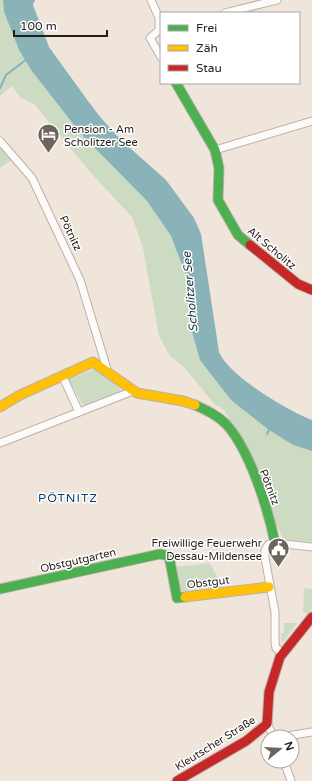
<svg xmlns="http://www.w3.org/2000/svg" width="312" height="781" font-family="'Varela Round',sans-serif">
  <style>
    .green { fill: #cddbc3 }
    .water { fill: #89b3b8 }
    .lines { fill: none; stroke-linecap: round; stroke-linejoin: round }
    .stream { stroke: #89b3b8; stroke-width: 2 }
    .street-casing { stroke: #bab1a9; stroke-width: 9 }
    .fast-casing { stroke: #bab1a9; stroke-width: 11 }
    .slow-casing { stroke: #bab1a9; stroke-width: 11 }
    .jam-casing { stroke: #bab1a9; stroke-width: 11 }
    .street { stroke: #fdfbf9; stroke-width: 7 }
    .fast { stroke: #4caf50; stroke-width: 9 }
    .slow { stroke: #ffc107; stroke-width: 9 }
    .jam { stroke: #c62828; stroke-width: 9 }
    .labels { text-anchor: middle; stroke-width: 3; stroke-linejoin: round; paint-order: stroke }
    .poi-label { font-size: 11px; fill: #261e18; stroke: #fff; text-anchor: start }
    .street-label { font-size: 11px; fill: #261e18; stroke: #fff }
    .water-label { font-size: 12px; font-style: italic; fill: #15363c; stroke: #fff }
    .neighbourhood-label { font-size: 12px; letter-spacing: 1px; fill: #063e6f; stroke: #fff }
  </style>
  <rect width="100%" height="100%" fill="#f0e5da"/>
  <g class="green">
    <path d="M0 0H3L4 12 19 50 31 70 81 134 147 201 171 236 187 278 191 328 269 430 293 445 312 451V542L283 539 237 432 224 410 218 406H216L184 367 170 356 159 336 143 248 132 217 91 173 35 105 20 97 12 86 0 96Z"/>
    <path d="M0 146 13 159 0 168Z"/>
    <path d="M95 369 102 370 121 390V393L84 407 68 379Z"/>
    <path d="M210 563 222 586 219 589 185 593C177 587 176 577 174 567Z"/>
    <path d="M304 588 312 589V609L309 613H303Z"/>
    <path d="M284 623H297L283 642 281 641V633H284Z"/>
  </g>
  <path class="water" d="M3 0H35L33 5 49 47 88 101 101 118 121 140 166 180 194 218 201 234 219 352C229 376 288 411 312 420V451L293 445 269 430 231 400 200 360 191 328 187 278 171 236 147 201 81 134 31 70 19 50 4 12Z"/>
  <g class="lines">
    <g class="stream">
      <path d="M0 88 6 75 27 59"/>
      <path d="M267 434 269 430"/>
    </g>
    <defs>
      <g id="street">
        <path d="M151 0 159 18V30L150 38 161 57"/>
        <path d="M225 13 277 0"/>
        <path d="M0 141 32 178 80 280 107 369"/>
        <path d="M215 150 312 121"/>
        <path d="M63 377 79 412"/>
        <path d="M0 443 133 391"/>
        <path d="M283 654 276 648 275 643V612L265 558V550L269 544 275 543 312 547"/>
        <path d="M267 724 274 737"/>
        <path d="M281 737 312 732"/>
        <path d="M284 761 291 781"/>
      </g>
      <g id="fast">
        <path d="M176 83 215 150 219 168 218 200 238 235 250 245"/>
        <path d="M195 405C206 410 217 415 226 424 250 450 268 509 275 543"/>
        <path d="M0 589 160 554 169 556 177 598 185 597"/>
      </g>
      <g id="slow">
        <path d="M0 407 20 395 93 362 137 393 183 401 195 405"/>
        <path d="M185 597 269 587"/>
      </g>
      <g id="jam">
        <path d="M250 245 298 284 312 290"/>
        <path d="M177 781 246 741 267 724 269 692 280 657 312 617"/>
      </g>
    </defs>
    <use href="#street" class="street-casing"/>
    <use href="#fast" class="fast-casing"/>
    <use href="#slow" class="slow-casing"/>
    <use href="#jam" class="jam-casing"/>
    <use href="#street" class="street"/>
    <use href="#fast" class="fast"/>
    <use href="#slow" class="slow"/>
    <use href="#jam" class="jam"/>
  </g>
  <defs>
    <symbol id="hotel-pin" viewBox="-11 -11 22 30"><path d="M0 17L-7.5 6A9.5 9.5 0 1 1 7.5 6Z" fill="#6d645c" stroke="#fff"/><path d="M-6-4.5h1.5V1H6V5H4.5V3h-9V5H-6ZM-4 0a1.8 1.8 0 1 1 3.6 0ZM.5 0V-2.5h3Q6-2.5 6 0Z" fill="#fff"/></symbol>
    <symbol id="civic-pin" viewBox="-11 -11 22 30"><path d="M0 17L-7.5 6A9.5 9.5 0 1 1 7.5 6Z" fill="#6d645c" stroke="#fff"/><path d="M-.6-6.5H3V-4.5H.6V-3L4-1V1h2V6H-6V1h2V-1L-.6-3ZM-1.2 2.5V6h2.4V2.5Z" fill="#fff"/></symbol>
  </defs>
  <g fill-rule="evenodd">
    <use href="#hotel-pin" x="36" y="122" width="25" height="34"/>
    <use href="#civic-pin" x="266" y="536" width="25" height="34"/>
  </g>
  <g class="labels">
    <g class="poi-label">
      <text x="64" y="133">Pension - Am<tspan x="64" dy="13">Scholitzer See</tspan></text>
      <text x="262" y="547" text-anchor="end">Freiwillige Feuerwehr<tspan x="262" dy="13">Dessau-Mildensee</tspan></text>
    </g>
    <g class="street-label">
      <text transform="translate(71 233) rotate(65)" y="4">Pötnitz</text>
      <text transform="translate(272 248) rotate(40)" y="4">Alt Scholitz</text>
      <text transform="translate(270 487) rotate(69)" y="4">Pötnitz</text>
      <text transform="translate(78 560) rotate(-13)" y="4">Obstgutgarten</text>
      <text transform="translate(208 582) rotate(-7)" y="4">Obstgut</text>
      <text transform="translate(215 743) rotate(-32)" y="4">Kleutscher Straße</text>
    </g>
    <g class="water-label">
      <text transform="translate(190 292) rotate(-95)" y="4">Scholitzer See</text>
    </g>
    <g class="neighbourhood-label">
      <text x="68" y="502">PÖTNITZ</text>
    </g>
  </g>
  <rect x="160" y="12" width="140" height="72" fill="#ffffff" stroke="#a8a5a3"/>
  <rect x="168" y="25" width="20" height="6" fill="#4caf50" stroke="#a8a5a3"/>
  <text x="196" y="32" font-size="12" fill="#261e18">Frei</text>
  <rect x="168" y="45" width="20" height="6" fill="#ffc107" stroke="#a8a5a3"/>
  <text x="196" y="52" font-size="12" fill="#261e18">Zäh</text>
  <rect x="168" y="65" width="20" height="6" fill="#c62828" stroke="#a8a5a3"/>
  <text x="196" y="72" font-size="12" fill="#261e18">Stau</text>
  <g transform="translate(280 749) rotate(72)"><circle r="19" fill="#ffffff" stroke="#a8a5a3"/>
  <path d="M0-3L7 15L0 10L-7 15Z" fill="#6d645c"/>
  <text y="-6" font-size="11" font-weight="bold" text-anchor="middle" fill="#261e18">N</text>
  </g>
  <path d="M14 30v6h93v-6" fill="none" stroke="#261e18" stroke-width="2"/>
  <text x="20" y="30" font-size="12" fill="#261e18" stroke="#ffffff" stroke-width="3" paint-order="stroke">100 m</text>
</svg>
